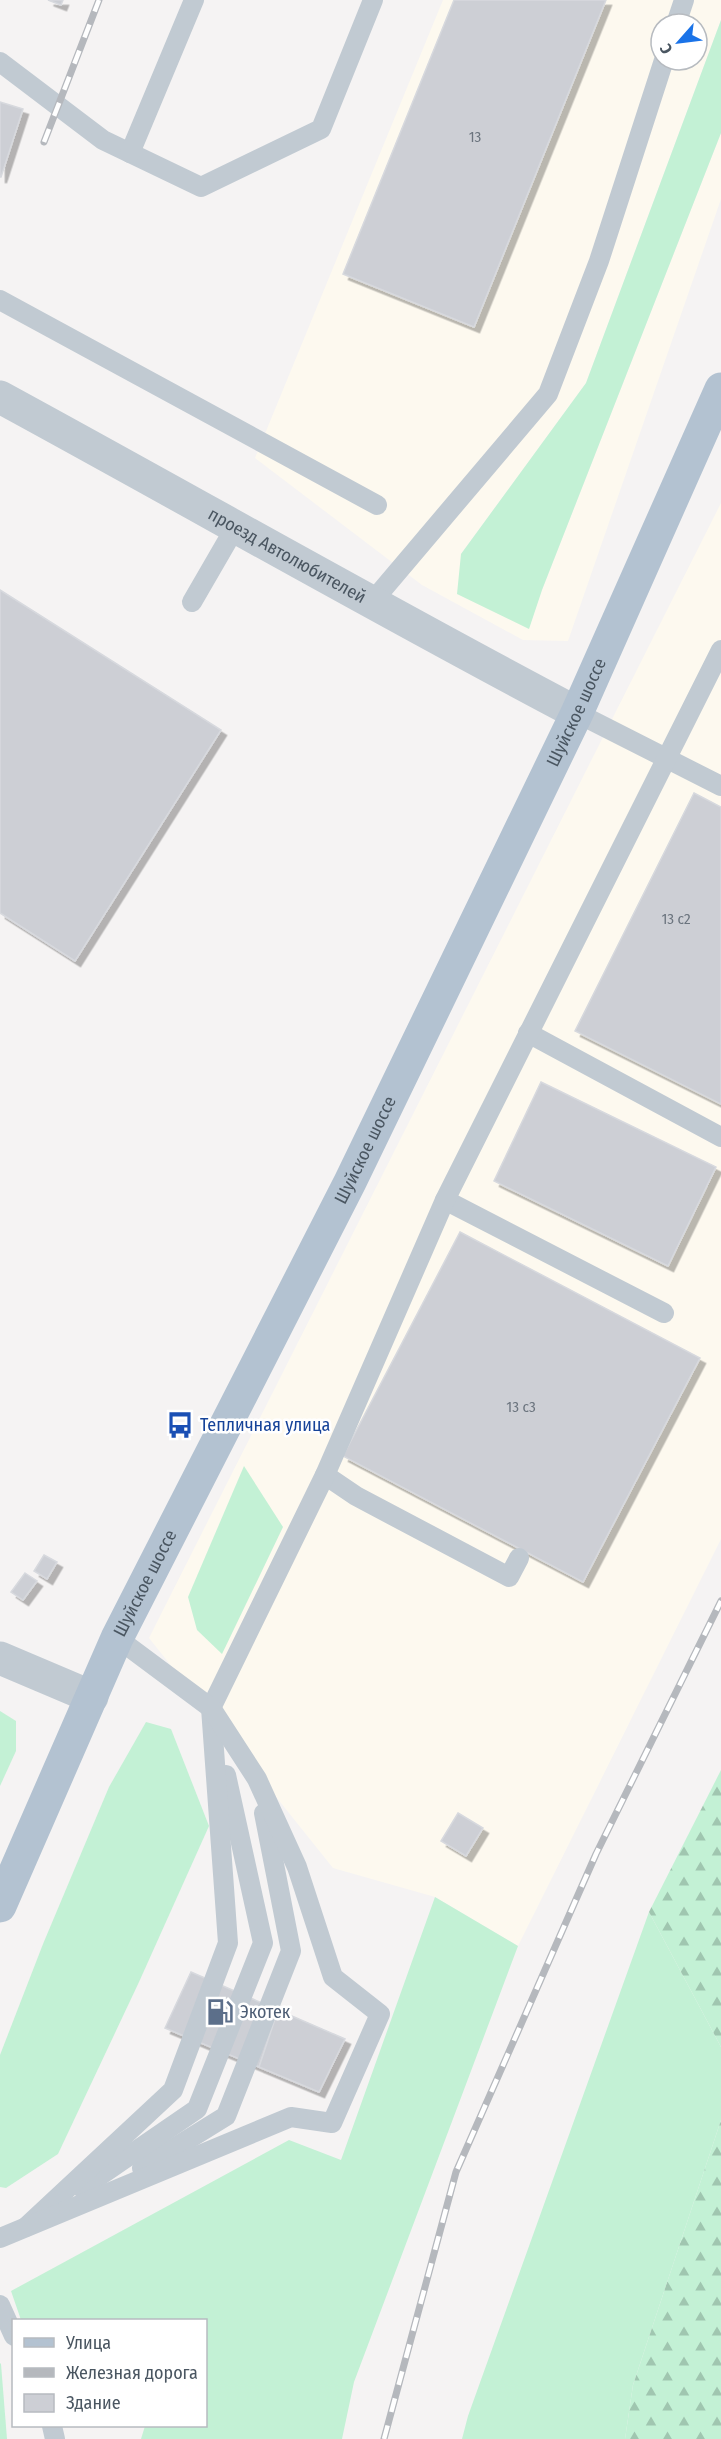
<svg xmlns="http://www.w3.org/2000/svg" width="721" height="2439" font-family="'Fira Sans Condensed',sans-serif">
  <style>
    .commercial { fill: #fdf9ef; fill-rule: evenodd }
    .grass { fill: #c3f1d5 }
    .forest { fill: url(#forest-firs) }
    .building { fill: #cdcfd5; stroke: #d7d9de; stroke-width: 1.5; filter: url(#shadow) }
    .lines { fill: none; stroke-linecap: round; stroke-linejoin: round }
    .lane { stroke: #c1cad2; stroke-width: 20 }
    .street { stroke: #c1cad2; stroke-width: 33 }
    .primary { stroke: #b3c2d1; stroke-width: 33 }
    .rail-casing { stroke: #b5b8bd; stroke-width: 7 }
    .rail { stroke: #fff; stroke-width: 4.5; stroke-dasharray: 14; stroke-linecap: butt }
    .labels { text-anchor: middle; stroke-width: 5; stroke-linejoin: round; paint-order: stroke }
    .number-label { font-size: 15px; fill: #6b747e }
    .street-label { font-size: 18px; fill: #4a5661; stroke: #fff }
    .transit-label { font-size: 18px; fill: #164399; stroke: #fff; text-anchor: start }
    .service-label { font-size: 18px; fill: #4e5e75; stroke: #fff; text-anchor: start }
  </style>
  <defs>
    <pattern id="forest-firs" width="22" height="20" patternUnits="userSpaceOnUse" patternTransform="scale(1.5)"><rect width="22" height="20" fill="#c3f1d5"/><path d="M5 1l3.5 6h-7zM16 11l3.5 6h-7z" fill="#a0c6b0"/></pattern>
    <filter id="shadow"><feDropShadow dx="5.5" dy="5.5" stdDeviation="0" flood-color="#0004"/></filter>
  </defs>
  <rect width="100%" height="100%" fill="#f5f3f3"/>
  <g class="commercial">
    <path d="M443 0H721V20L586 383 461 554 529 628 542 590 721 133V199L568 641 523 640 422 585 255 458ZM661 24H697V60H661Z"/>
    <path d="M721 503V1539L518 1946 435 1897 333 1868 149 1638Z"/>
  </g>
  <g class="grass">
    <path d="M721 20V133L542 590 529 629 457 594 461 554 586 383Z"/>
    <path d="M244 1466 283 1527 222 1654 197 1630 188 1597Z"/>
    <path d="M0 1711 16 1721V1751L0 1786Z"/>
    <path d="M146 1722 171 1729 209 1826 139 1982 58 2154 6 2188 0 2187V2055L43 1944 109 1787Z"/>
    <path d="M435 1897 518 1946 354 2382 342 2439H141L145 2426H206V2320H21L11 2291 289 2140 341 2160Z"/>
    <path d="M649 1912 721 2047V2120L633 2385 625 2439H462L468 2416Z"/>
    <path d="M0 2363 1 2364 7 2439H0Z"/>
  </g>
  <g class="forest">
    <path d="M721 1770V2047L649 1912Z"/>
    <path d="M721 2120V2439H625L633 2385Z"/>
  </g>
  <g class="building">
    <path d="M48 0H63L61 5Z"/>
    <path d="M454 0H606L474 327 343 274Z"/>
    <path d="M0 102 23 109 1 177H0Z"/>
    <path d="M0 590 221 730 75 961 0 913Z"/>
    <path d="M694 793 721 807V1104L575 1031Z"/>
    <path d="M541 1082 716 1167 668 1266 494 1181Z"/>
    <path d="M460 1232 700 1358 583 1582 343 1456Z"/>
    <path d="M44 1555 57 1562 47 1579 34 1571Z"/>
    <path d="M25 1573 37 1581 23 1600 11 1592Z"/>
    <path d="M458 1813 483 1828 466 1856 441 1841Z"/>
    <path d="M191 1972 278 2010 259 2067 165 2028Z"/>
    <path d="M278 2010 345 2039 319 2092 259 2067Z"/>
  </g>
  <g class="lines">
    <g class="lane">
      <path d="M676 24 684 0"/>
      <path d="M0 62 103 140 201 187 321 129 373 0"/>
      <path d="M130 153 194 0"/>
      <path d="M0 300 377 505"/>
      <path d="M192 602 236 526"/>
      <path d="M372 602 548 394 599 261 664 60"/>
      <path d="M577 713 721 786"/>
      <path d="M528 1033 721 1137"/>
      <path d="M445 1200 664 1313"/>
      <path d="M325 1475 356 1496 509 1577 519 1558"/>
      <path d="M142 2168 226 2116 291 1951 264 1813"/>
      <path d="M82 2188 197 2109 263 1943 226 1775"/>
      <path d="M26 2227 173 2090 228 1943 211 1708 325 1475 445 1200 721 650"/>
      <path d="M0 2238 291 2117 332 2123 380 2014 333 1977 297 1867 257 1779 211 1708 117 1638"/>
      <path d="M0 2305 14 2336"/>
      <path d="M52 2426 55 2439"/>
    </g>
    <g class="street">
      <path id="s1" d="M0 397C193 502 383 611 577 713"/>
      <path d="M0 1658 92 1697"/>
    </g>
    <path class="primary" id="s2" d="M0 1906 117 1638 350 1182 577 713 721 389"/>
    <defs>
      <g id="rail">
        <path d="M44 142 99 0"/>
        <path d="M384 2439 456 2172 596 1854 721 1601"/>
      </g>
    </defs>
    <use href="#rail" class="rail-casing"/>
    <use href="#rail" class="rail"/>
  </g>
  <defs>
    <symbol id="bus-bare" viewBox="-9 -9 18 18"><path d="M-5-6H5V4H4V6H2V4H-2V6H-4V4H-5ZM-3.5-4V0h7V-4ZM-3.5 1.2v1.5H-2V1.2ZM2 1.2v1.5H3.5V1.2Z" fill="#1a4fb4" stroke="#fff" stroke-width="2.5" paint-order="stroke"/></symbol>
    <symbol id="fuel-bare" viewBox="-9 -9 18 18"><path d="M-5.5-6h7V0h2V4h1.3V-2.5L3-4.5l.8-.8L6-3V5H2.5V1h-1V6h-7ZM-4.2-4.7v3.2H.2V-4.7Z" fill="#5c6f8a" stroke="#fff" stroke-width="2.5" paint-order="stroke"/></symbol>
  </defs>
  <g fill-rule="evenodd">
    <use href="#bus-bare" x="161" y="1406" width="38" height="38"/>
    <use href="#fuel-bare" x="201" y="1993" width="38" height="38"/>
  </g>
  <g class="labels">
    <g class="number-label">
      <text x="475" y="142">13</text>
      <text x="676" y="924">13 с2</text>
      <text x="521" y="1412">13 с3</text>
    </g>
    <g class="street-label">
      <text dy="6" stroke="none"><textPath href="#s1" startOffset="328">проезд Автолюбителей</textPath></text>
      <text dy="6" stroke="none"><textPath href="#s2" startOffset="1326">Шуйское шоссе</textPath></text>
      <text dy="6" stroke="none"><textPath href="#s2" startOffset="840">Шуйское шоссе</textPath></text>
      <text dy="6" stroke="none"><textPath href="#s2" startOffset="354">Шуйское шоссе</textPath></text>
    </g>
    <g class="transit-label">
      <text x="200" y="1431">Тепличная улица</text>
    </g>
    <g class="service-label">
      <text x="240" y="2018">Экотек</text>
    </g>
  </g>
  <rect x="12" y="2319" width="195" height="108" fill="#ffffff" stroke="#b7bbc0" stroke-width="1.5"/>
  <rect x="24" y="2338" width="30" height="9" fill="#b3c2d1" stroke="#b7bbc0" stroke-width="1.5"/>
  <text x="66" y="2349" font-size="18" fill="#4a5661">Улица</text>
  <rect x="24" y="2368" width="30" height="9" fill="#b5b8bd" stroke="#b7bbc0" stroke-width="1.5"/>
  <text x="66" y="2379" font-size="18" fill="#4a5661">Железная дорога</text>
  <rect x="24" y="2394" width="30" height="18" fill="#cdcfd5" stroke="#b7bbc0" stroke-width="1.5"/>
  <text x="66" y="2409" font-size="18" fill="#4a5661">Здание</text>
  <g transform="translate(679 42) rotate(242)"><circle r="28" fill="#ffffff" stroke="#b7bbc0" stroke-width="1.5"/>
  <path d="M0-4.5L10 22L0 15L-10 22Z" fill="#1a73e8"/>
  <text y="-9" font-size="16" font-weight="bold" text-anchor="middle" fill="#4a5661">С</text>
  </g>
</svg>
